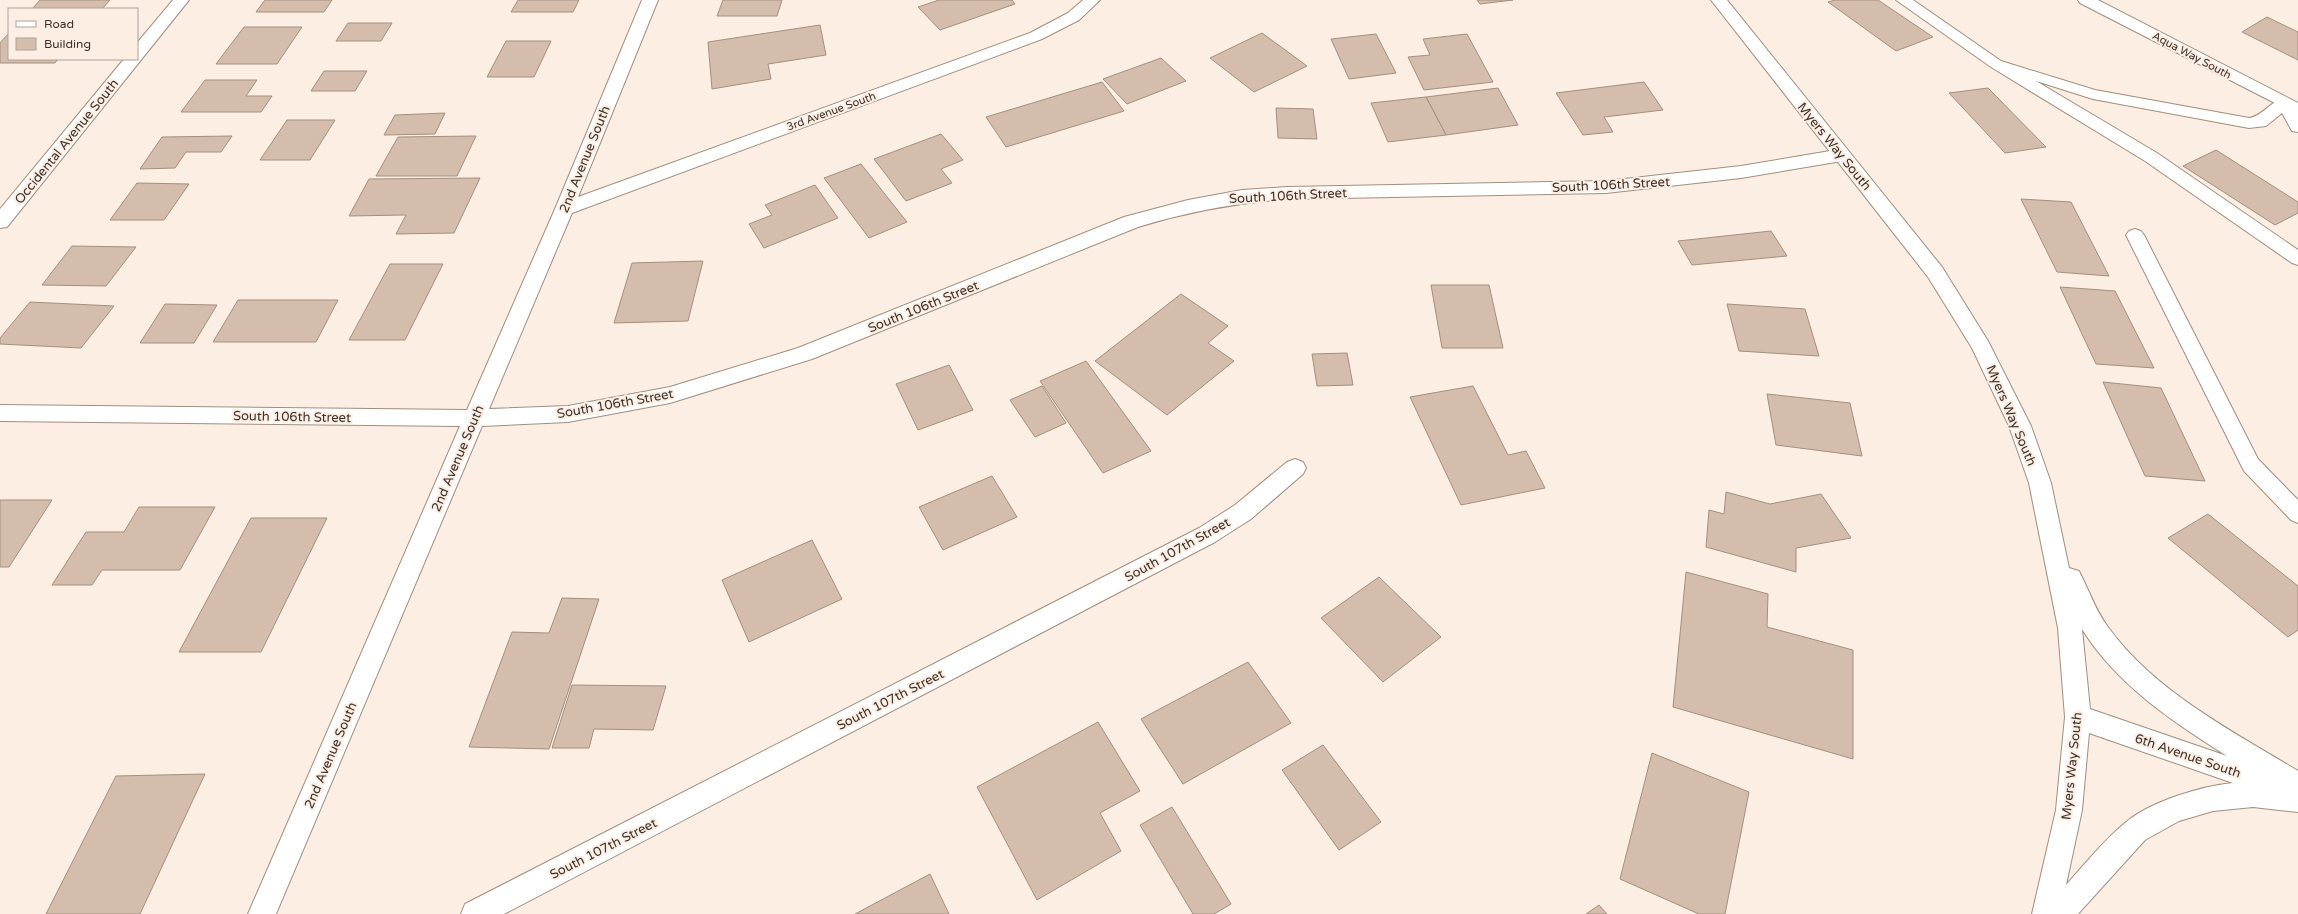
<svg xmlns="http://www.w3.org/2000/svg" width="2298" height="914" font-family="'Varela Round',sans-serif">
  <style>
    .building { fill: #d4bdac; stroke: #a48f7e }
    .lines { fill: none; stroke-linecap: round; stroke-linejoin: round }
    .lane-casing { stroke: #a38e7d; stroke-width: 2 }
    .street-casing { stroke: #a38e7d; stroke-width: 2 }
    .secondary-casing { stroke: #a38e7d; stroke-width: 2 }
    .lane { fill: #fff; fill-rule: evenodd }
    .street { fill: #fff; fill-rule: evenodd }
    .secondary { fill: #fff; fill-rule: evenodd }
    .labels { text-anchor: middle; stroke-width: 4; stroke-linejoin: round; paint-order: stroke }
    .far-street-label { font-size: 11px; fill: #3a312a; stroke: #fceee3 }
    .street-label { font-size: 13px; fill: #3a312a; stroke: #fceee3 }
  </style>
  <rect width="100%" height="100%" fill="#fceee3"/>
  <g class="building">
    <path d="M40 0H110L102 9H32Z"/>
    <path d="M265 0H332L324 12H256Z"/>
    <path d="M518 0H579L573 12H511Z"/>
    <path d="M723 0H782L777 16H717Z"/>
    <path d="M939 0H1012L1015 4 940 30 918 7Z"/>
    <path d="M1477 0H1513L1480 4Z"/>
    <path d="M1835 0H1878L1933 37 1896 51 1828 2Z"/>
    <path d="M2267 17 2298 32V60L2242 32Z"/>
    <path d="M348 23H392L381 41H336Z"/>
    <path d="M820 25 826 55 768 64 771 79 712 89 708 42Z"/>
    <path d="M244 27H302L277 64H216Z"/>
    <path d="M9 33V59H58L55 63H0V43Z"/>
    <path d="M1262 33 1307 66 1254 92 1210 58Z"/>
    <path d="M1376 34 1396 73 1349 79 1331 39Z"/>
    <path d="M1467 34 1493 82 1424 90 1408 57 1430 55 1423 39Z"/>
    <path d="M506 41H551L534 77H487Z"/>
    <path d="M1161 58 1186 81 1127 104 1103 79Z"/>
    <path d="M324 71H367L355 91H311Z"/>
    <path d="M205 80H257L246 96H272L261 112H181Z"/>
    <path d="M1102 82 1124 111 1006 147 986 117Z"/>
    <path d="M1644 82 1663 110 1604 117 1613 132 1583 135 1556 93Z"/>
    <path d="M1498 88 1518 125 1446 135 1426 97Z"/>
    <path d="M1988 88 2046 147 2005 153 1949 93Z"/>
    <path d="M1426 97 1446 135 1388 142 1371 103Z"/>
    <path d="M1276 108 1313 109 1317 139 1278 138Z"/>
    <path d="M445 113 435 134 384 135 395 115Z"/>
    <path d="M287 120H335L310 160H260Z"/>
    <path d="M941 134 963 160 941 169 952 183 906 201 874 159Z"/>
    <path d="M232 136 221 152H186L175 168 140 169 162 137Z"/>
    <path d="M476 136 457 176H376L398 137Z"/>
    <path d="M2216 150 2298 202V213L2275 225 2183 166Z"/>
    <path d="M861 164 907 222 869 238 824 178Z"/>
    <path d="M480 178 454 233 396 234 406 215 349 216 369 179Z"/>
    <path d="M137 183 189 184 164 220H110Z"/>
    <path d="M815 185 838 218 764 248 749 224 772 215 765 205Z"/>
    <path d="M2021 199 2071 202 2109 276 2057 272Z"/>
    <path d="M1771 231 1787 256 1692 265 1678 241Z"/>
    <path d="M72 246 136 247 106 286 42 285Z"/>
    <path d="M703 261 688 321 614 323 632 263Z"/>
    <path d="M390 264H443L405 340H349Z"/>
    <path d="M1431 285H1489L1503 348H1442Z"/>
    <path d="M2060 287 2115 291 2154 368 2096 364Z"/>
    <path d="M1181 294 1228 326 1208 343 1234 361 1167 415 1095 361Z"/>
    <path d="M238 300H338L316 342H213Z"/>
    <path d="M30 302 114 306 81 348 0 344V338Z"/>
    <path d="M165 304 217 305 194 343H140Z"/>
    <path d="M1727 304 1805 309 1819 356 1739 351Z"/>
    <path d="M1347 353 1353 385 1317 386 1312 354Z"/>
    <path d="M1086 361 1151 451 1103 473 1040 381Z"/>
    <path d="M949 365 973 410 918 430 896 384Z"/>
    <path d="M2103 382 2161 388 2205 481 2145 476Z"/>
    <path d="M1042 386 1066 423 1035 437 1010 400Z"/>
    <path d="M1473 386 1508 455 1526 451 1545 488 1461 505 1410 397Z"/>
    <path d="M1767 394 1850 403 1862 456 1776 445Z"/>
    <path d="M992 476 1017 517 943 550 919 507Z"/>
    <path d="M1726 492 1770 504 1821 494 1851 538 1796 548V572L1706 547 1709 510 1724 514Z"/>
    <path d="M0 500H52L9 567H0Z"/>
    <path d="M139 507H215L180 570H102L92 585H52L86 532H124Z"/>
    <path d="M2208 514 2298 586V630L2288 637 2168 538Z"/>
    <path d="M251 518H327L261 652H179Z"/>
    <path d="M812 540 842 599 749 642 722 580Z"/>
    <path d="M1686 572 1768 594 1767 627 1853 650V759L1673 707Z"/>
    <path d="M1379 577 1441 637 1383 682 1321 618Z"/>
    <path d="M562 598 599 599 549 749 469 747 512 632 549 633Z"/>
    <path d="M1248 662 1291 723 1183 784 1141 719Z"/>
    <path d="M572 685 666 686 653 730 594 729 589 748H552Z"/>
    <path d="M1098 722 1140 791 1100 813 1121 851 1037 900 977 787Z"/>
    <path d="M1323 745 1381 822 1339 850 1282 770Z"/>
    <path d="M1652 753 1749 792 1725 914H1699L1620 879Z"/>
    <path d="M205 774 140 914H46L116 776Z"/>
    <path d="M1172 807 1231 904 1214 914H1193L1140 825Z"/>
    <path d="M930 874 949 914H855Z"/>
    <path d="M1599 905 1607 914H1586Z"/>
  </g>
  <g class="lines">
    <defs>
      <g id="lane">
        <path d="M1896 0H1913L2001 61 2095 90 2249 118C2265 116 2273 95 2290 100L2298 113V132L2292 131 2282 113 2266 126 2249 128 2093 99 2036 81 2157 153 2298 250V265L2292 263 2145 161 1991 67Z"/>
        <path d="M2135 229 2141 231 2144 235 2258 459 2298 500V523L2291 520 2244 471 2126 235 2129 231Z"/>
      </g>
      <g id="street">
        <path d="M173 0H189L7 227 0 228V209L124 59H137V43Z"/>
        <path d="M642 0H658L578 197 1030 33 1068 13 1083 0H1100L1079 20 1042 39 572 213 489 409 568 406 670 387 798 348 1124 217 1188 200 1242 190 1287 187 1606 181 1741 166 1842 149 1848 151 1851 155 1848 159 1842 161 1741 178 1606 193 1287 199C1235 203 1187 212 1138 227L812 359 670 403 568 422 482 426 276 914H248L460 426 0 421V405L467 410 555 209Z"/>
        <path d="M2078 0H2098L2298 103V115L2080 3Z"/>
        <path d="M1295 459 1303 462 1306 468 1303 474 1251 519 1215 542 504 914H461L465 904 1199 528 1235 505 1287 462Z"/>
      </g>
      <path id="secondary" d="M1711 0H1727L1942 267 1988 341 2031 426 2051 483 2069 568 2079 571C2089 590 2095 610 2108 627 2154 691 2232 731 2298 771V812L2253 807 2213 811 2179 821 2145 840 2078 914H2032L2056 810 2065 717 2058 628 2029 483 2009 426 1972 348 1928 277ZM2082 629C2116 684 2173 722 2227 756L2090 709ZM2089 733 2233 783C2201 786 2149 802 2125 823 2103 841 2085 864 2066 885L2082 810Z"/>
    </defs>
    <use href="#lane" class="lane-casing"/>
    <use href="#street" class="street-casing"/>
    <use href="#secondary" class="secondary-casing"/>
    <use href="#lane" class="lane"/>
    <use href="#street" class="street"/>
    <use href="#secondary" class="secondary"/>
  </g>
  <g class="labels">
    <g class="far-street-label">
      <text transform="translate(2192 55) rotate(28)" y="4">Aqua Way South</text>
      <text transform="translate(831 111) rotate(-20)" y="4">3rd Avenue South</text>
    </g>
    <g class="street-label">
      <text transform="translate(66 141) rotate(-51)" y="5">Occidental Avenue South</text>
      <text transform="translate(1835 146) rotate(51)" y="5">Myers Way South</text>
      <text transform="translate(584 159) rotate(-68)" y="5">2nd Avenue South</text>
      <text transform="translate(1611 184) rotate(-3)" y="5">South 106th Street</text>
      <text transform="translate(1288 195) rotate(-3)" y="5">South 106th Street</text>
      <text transform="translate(923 306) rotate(-22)" y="5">South 106th Street</text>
      <text transform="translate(615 403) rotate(-10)" y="5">South 106th Street</text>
      <text transform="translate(2012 415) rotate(67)" y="5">Myers Way South</text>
      <text transform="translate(292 416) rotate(1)" y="5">South 106th Street</text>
      <text transform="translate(457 458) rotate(-67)" y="5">2nd Avenue South</text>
      <text transform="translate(1177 549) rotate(-29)" y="5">South 107th Street</text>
      <text transform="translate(890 699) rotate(-27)" y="5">South 107th Street</text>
      <text transform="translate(330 755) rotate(-67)" y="5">2nd Avenue South</text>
      <text transform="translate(2188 755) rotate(19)" y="5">6th Avenue South</text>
      <text transform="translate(2071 766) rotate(-84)" y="5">Myers Way South</text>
      <text transform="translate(603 848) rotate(-27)" y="5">South 107th Street</text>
    </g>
  </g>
  <rect x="8" y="8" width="130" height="52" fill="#fceee3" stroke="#aea299"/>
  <rect x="16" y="21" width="20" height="6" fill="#ffffff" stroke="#aea299"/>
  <text x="44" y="28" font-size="12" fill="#3a312a">Road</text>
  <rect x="16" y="38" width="20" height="12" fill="#d4bdac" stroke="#aea299"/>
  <text x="44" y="48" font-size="12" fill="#3a312a">Building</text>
</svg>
